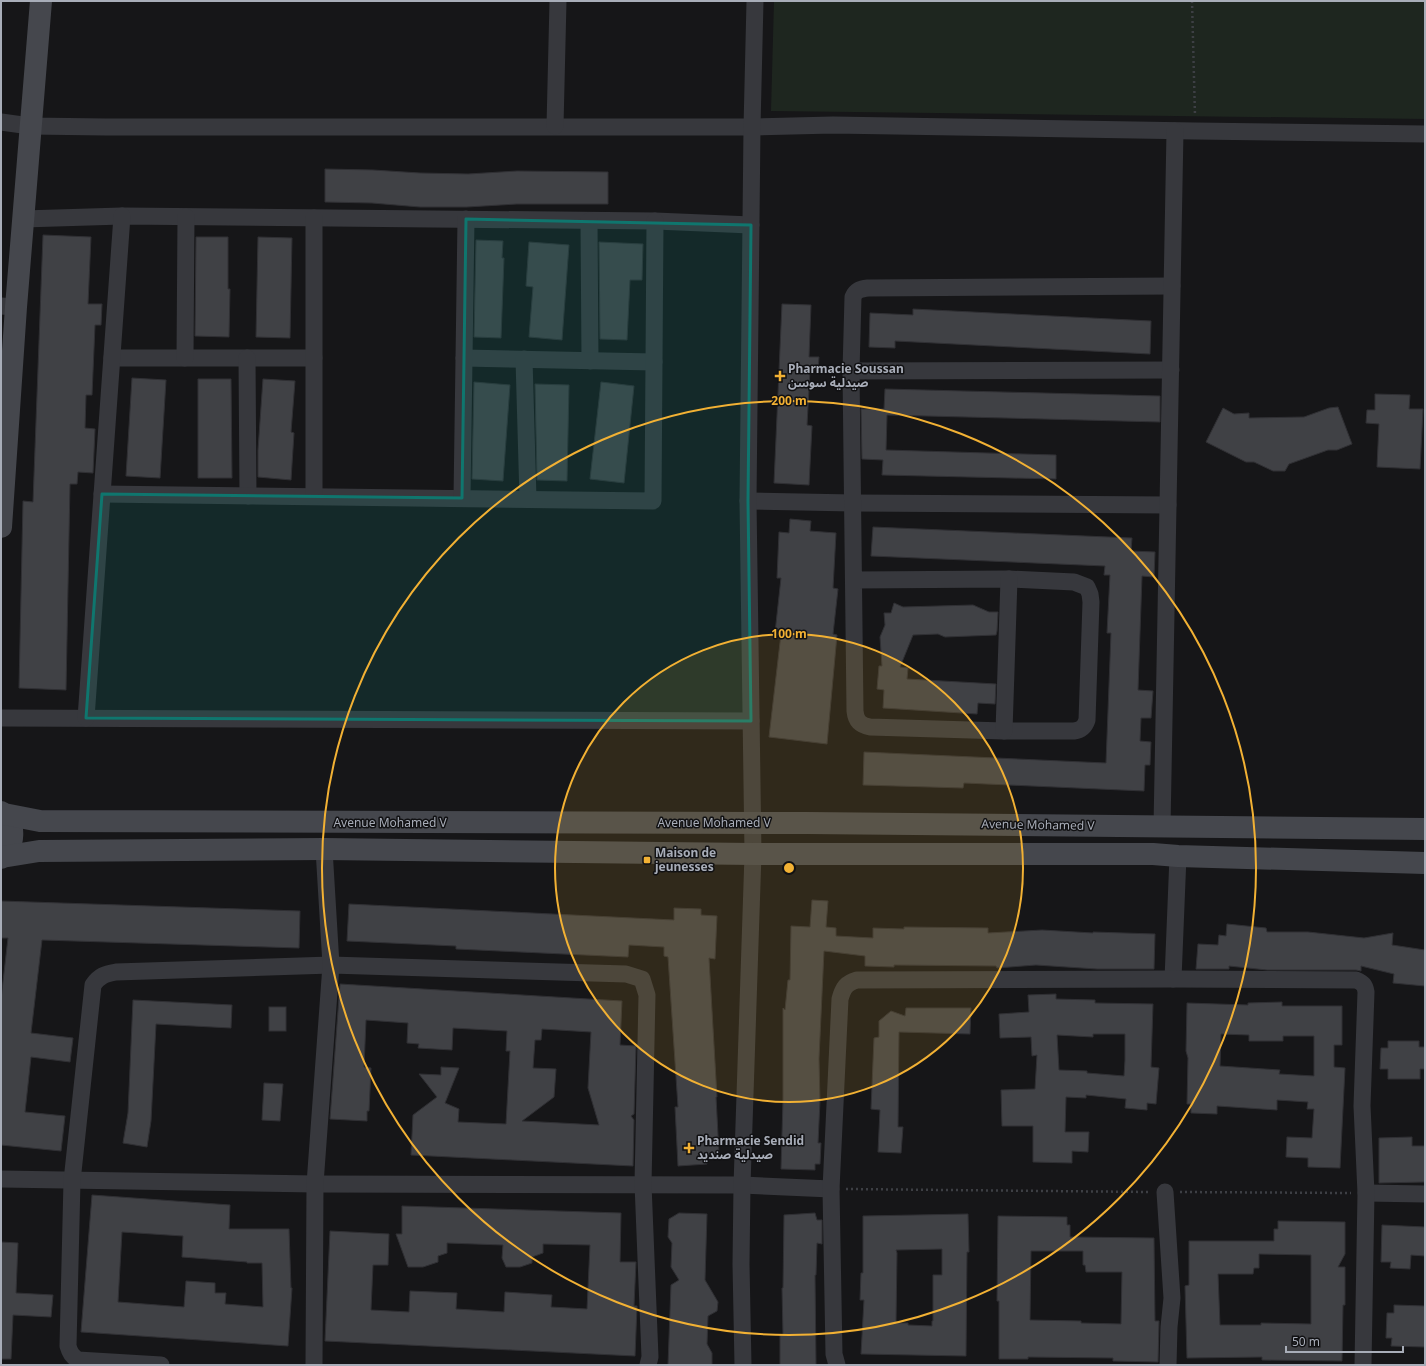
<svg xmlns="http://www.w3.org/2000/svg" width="1426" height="1366" font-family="'Noto Sans','Noto Sans Arabic',sans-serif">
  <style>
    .green { fill: #1e261f }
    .building { fill: #404145; stroke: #303034; fill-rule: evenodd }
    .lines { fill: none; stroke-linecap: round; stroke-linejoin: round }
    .path { stroke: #3d3f44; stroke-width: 2.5; stroke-dasharray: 2 3; stroke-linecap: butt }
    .street { stroke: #37383d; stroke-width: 17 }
    .secondary { stroke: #45474d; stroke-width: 22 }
    .marked { fill: #0f766e; fill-opacity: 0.2; stroke: #0f766e; stroke-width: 3; stroke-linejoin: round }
    .ring { fill: none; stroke: #f2b134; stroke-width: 2 }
    .poi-dot { fill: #f2b134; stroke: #111113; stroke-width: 1.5 }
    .labels { text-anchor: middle; stroke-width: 3; stroke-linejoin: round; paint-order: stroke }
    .poi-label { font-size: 12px; font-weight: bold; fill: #a8adb8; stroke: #111113; text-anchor: start }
    .street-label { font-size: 12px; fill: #a8adb8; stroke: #111113 }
    .centre { fill: #f2b134; stroke: #111113; stroke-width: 2 }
    .ring-label { font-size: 12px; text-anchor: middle; font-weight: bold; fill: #f2b134; stroke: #111113; stroke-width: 3; stroke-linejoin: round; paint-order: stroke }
  </style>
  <rect width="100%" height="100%" fill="#161618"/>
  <path class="green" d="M774 1H1425V119L771 111Z"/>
  <g class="building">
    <path d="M325 169 373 170 420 173 468 174 517 171 608 172V204H517L467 207H420L372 203 325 202Z"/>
    <path d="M43 235 91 237 88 304H102L101 325H95L92 395H86L85 428 95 429 93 473 78 472 77 484H70L66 690 19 688 23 501 33 502Z"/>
    <path d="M196 237H228V289H230L229 337 195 336Z"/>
    <path d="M258 237 292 238 290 338 256 337Z"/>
    <path d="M476 240 503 241 502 258H504L501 338 474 337Z"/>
    <path d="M529 242 569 245 562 340 529 337 533 287 526 286Z"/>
    <path d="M599 242 643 244 642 280H630L627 340 600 339Z"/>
    <path d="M782 304 811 305 809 357H819L818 370H810L807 425 812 426 809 485 774 483Z"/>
    <path d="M913 309 1151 321 1150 354 895 341V348L869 347 870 313 913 315Z"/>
    <path d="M132 378 166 380 160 478 126 476Z"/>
    <path d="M198 379H231L232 478H198Z"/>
    <path d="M263 379 295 381 291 432 294 433 291 480 258 477V450Z"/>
    <path d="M474 382 510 385 503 481 472 479Z"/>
    <path d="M601 382 634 386 624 483 590 479Z"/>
    <path d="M535 384 569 385 567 481 537 480Z"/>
    <path d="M885 389 1160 396V422L887 415 886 450 1056 455V479L882 475 883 460 862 459 861 409H884Z"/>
    <path d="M1375 394 1410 395 1409 409H1423L1420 469 1377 467 1379 424 1366 423 1367 410H1375Z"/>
    <path d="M1338 407 1352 444 1337 450H1328L1289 464 1285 471H1273L1254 462H1246L1206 442 1223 408 1234 414 1249 413V418L1304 417 1329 408Z"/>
    <path d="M790 519 811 521 810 531 836 533 833 588 838 589 833 634 837 635 827 744 769 737 781 634 775 633 781 578H777L779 532 789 533Z"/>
    <path d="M873 527 1132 538 1131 551 1155 552 1154 577 1142 576 1138 690 1153 691 1151 718H1141L1140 741 1151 742 1150 765H1145L1144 791 964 783 963 788 863 785 864 752 1106 763 1111 633H1107L1110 575H1104L1105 566 871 556Z"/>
    <path d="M894 603 903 607 973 605 989 612H998L997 631 996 635 945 637 938 634 913 635 900 667 908 668 907 679 996 684 995 704 978 703 977 714 883 708 884 690 877 689 879 666H882L880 637 885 625 884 613H891Z"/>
    <path d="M812 900 828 901 826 927 836 928V936L873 938V928L904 929V927L988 928V933L1042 930 1093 933V932L1155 934 1154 969H1097L1036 965 997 968 996 966 894 965V967L865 966V956L824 951 819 1059 820 1101 818 1143H821L820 1164H815V1170L781 1169 783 1100V1008L785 1010 788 980H790L791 926 810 927Z"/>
    <path d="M1 901 300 911 299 948 42 940 31 1033 73 1038 70 1062 31 1057 25 1112 65 1116 61 1151 1 1145V999L8 938H1Z"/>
    <path d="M349 904 674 920V908L701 909V915L717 916 715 959 709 958 717 1097H716L719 1154 706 1155 707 1164 678 1166 675 1107H678L668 957 664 956V947L629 945 628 957 456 949V946L347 941Z"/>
    <path d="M1227 924 1266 928 1267 932H1308L1364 938 1393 933 1392 945 1425 950V986L1393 983 1394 974 1361 966V971L1356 970H1267L1229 966V969H1196L1198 944 1218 945 1219 935 1226 936Z"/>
    <path d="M340 984 622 1001 620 1045 636 1046 634 1114 631 1116 634 1120 633 1166 411 1155 413 1115 437 1097 419 1074 441 1075V1067L459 1068 445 1103 459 1109 458 1122 506 1124 510 1051H506L507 1031 453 1028 452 1050 418 1048 419 1044 407 1043 408 1023 366 1020 364 1067 371 1068 369 1111H367V1121L330 1119ZM542 1029 591 1032 588 1088 599 1125 522 1121 554 1097 556 1069 533 1068 535 1040H541Z"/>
    <path d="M1056 994V999L1095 1000V1003L1153 1004 1151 1067 1159 1068 1156 1104 1147 1103V1110L1125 1108 1126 1099 1086 1095V1098L1066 1097 1065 1132H1089L1088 1152 1072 1151V1163L1033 1162V1126H1002L1001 1090 1035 1089 1037 1055 1032 1056 1031 1037 1000 1038 999 1014 1029 1012 1028 995ZM1093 1034H1125V1060L1124 1076 1087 1073V1071L1059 1070 1057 1035 1093 1037Z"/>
    <path d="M133 1000 232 1005 231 1028 156 1024 151 1121 147 1147 123 1143 128 1113Z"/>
    <path d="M1282 1002V1006H1342V1045H1334V1067L1345 1068 1340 1168 1308 1167V1158L1286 1157 1287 1137 1312 1138 1314 1109H1307L1308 1102 1277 1100V1110L1217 1106V1114L1191 1113V1104H1187L1188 1058 1186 1051 1187 1003 1248 1005V1003ZM1221 1034 1249 1035V1041H1283V1036H1314V1076L1279 1074 1280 1070 1220 1066Z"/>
    <rect x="269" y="1007" width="17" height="24"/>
    <path d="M906 1008H971L970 1034 899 1032 898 1127H903L901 1153 878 1152 880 1110 871 1109 874 1038 879 1037V1021L891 1011 905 1016Z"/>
    <path d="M1388 1041H1419V1047H1425V1069H1420V1079H1388V1069H1380L1381 1048H1388Z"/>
    <path d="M264 1083 283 1084 280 1121 262 1120Z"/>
    <path d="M1412 1137V1146H1425V1182L1379 1183V1138Z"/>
    <path d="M92 1195 230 1205 229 1229H289L291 1288H292L288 1346 81 1332ZM122 1232 183 1236 182 1257 247 1262V1263H262L263 1307 225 1304 226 1293H215V1283L186 1281 184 1307 118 1302Z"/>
    <path d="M402 1206 621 1213 620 1262H636L634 1306H637L635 1356 325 1341 330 1231 389 1234 388 1265H373L371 1310 409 1312 410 1291 457 1293 456 1309 504 1312 505 1292 552 1295 551 1307 587 1309 590 1245 543 1244V1253L532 1257V1263L520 1267H506L502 1258 503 1245 447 1243V1253L438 1256V1262L423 1267H408L396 1234H402Z"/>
    <path d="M679 1213 707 1214 705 1280 718 1302 717 1311 708 1316 707 1344 712 1353V1365H668L671 1285 679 1280 671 1267 672 1243 668 1237 669 1219Z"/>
    <path d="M815 1213 817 1220H822V1244L817 1243 816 1275H815L816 1365H780V1335H783L782 1288H783L784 1215Z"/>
    <path d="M968 1214 969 1252H967L966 1356 861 1354 864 1300H860L861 1273H863V1216ZM942 1249V1275H933V1321H932V1326L908 1325V1323H896L897 1253 896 1250Z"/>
    <path d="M998 1216 1067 1217V1225H1070V1237L1154 1238 1155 1321H1159L1158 1362 1113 1361V1358L1028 1357V1359H999V1301H997ZM1031 1251H1083V1265H1085L1086 1272H1122L1121 1324 1081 1323V1321L1030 1320Z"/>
    <path d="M1278 1221 1345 1222V1254L1338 1267H1345V1305H1343L1342 1361 1262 1360V1357L1187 1358 1185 1286 1189 1285V1241H1274V1229H1278ZM1259 1254 1311 1255V1324L1261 1323V1325H1220L1218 1274H1253L1254 1268H1259Z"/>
    <path d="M1382 1225 1425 1227V1256L1411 1255 1410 1269 1390 1268 1391 1262H1381Z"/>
    <path d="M1 1242 18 1243 16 1293 53 1295 51 1317 13 1315 11 1359H1Z"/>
    <path d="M1394 1305 1425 1306V1347L1391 1346 1392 1338H1386L1387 1313H1394Z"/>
  </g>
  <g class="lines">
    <g class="path">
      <path d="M1192 1 1195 116"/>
      <path d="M846 1189 1149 1192"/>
      <path d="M1180 1192 1351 1193"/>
    </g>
    <g class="street">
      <path d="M1 122 30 126 106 127H752L833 125 1195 131 1425 134"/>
      <path d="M555 126 558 1"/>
      <path d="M23 219 122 216 655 221 751 225"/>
      <path d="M589 221 590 361"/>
      <path d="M1 306 16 307"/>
      <path d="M112 358H314"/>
      <path d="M185 358 186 217"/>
      <path d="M247 358 248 496"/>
      <path d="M464 358 654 362"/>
      <path d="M524 359 528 499"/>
      <path d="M851 371 1171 370"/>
      <path d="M102 494 653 501 655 221"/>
      <path d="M314 496V218"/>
      <path d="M462 498 466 219"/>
      <path d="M748 501 853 503 1168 505"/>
      <path d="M854 580 1009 579 1074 582 1087 587 1090 594 1091 602 1087 720C1085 726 1082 730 1074 731H1004L870 727C860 725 856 721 855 711L851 371 853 297C856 290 860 289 868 288L1172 286"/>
      <path d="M1 718 751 721"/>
      <path d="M86 718 122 216"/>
      <path d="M1004 731 1009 579"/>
      <path d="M1162 827 1175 131"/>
      <path d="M1173 979 1178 856"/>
      <path d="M1 1179 315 1184 742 1185 831 1189"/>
      <path d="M1165 1192 1172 1298 1169 1327 1168 1365"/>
      <path d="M1366 1193 1425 1194"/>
      <path d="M161 1365 78 1360C72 1356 70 1353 68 1346L72 1181 93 985C99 976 105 974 116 972L331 965 626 974 642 979 647 995 643 1184 650 1357 648 1365"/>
      <path d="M314 1365 315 1184 331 965 324 849"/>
      <path d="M743 1365 741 1264 742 1185 753 854 748 501 752 127 755 1"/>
      <path d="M837 1365 834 1354 831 1189 840 999C843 988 846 983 857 980L1173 979 1356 980C1363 983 1365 985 1366 992L1362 1106 1366 1193 1363 1365"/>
    </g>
    <g class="secondary">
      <path d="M1 527 16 307 41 1"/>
      <path d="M1 812C17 823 15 846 1 858"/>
      <path d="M4 814 40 821 807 823 1425 829"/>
      <path d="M2 857 39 851 324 849 753 854H1153L1178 856 1425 863"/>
    </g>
  </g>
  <path class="marked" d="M466 219 751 225 748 501 751 721 86 718 102 494 462 498Z"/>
  <circle cx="789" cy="868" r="234" fill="#f2b134" fill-opacity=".12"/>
  <g class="ring">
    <circle cx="789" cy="868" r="234"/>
    <circle cx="789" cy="868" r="467"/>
  </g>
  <g class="poi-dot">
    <path d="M778 370h4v4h4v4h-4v4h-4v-4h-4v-4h4z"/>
    <rect x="643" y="856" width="8" height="8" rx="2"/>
    <path d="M687 1142h4v4h4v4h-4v4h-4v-4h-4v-4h4z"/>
  </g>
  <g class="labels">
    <g class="poi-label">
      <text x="788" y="373">Pharmacie Soussan<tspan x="788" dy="14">صيدلية سوسن</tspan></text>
      <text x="655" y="857">Maison de<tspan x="655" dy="14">jeunesses</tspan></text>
      <text x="697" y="1145">Pharmacie Sendid<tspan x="697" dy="14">صيدلية صنديد</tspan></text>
    </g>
    <g class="street-label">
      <text x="390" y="827">Avenue Mohamed V</text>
      <text x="714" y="827">Avenue Mohamed V</text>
      <text transform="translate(1038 825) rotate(1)" y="4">Avenue Mohamed V</text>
    </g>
  </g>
  <circle cx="789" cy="868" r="6" class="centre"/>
  <g class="ring-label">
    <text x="789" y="405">200 m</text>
    <text x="789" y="638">100 m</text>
  </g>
  <rect width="1426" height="1366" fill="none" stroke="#a8adb8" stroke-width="4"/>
  <path d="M1286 1346v6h117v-6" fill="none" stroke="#a8adb8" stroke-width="2"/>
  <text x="1292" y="1346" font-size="12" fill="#a8adb8" stroke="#111113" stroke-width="3" paint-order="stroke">50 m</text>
</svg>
